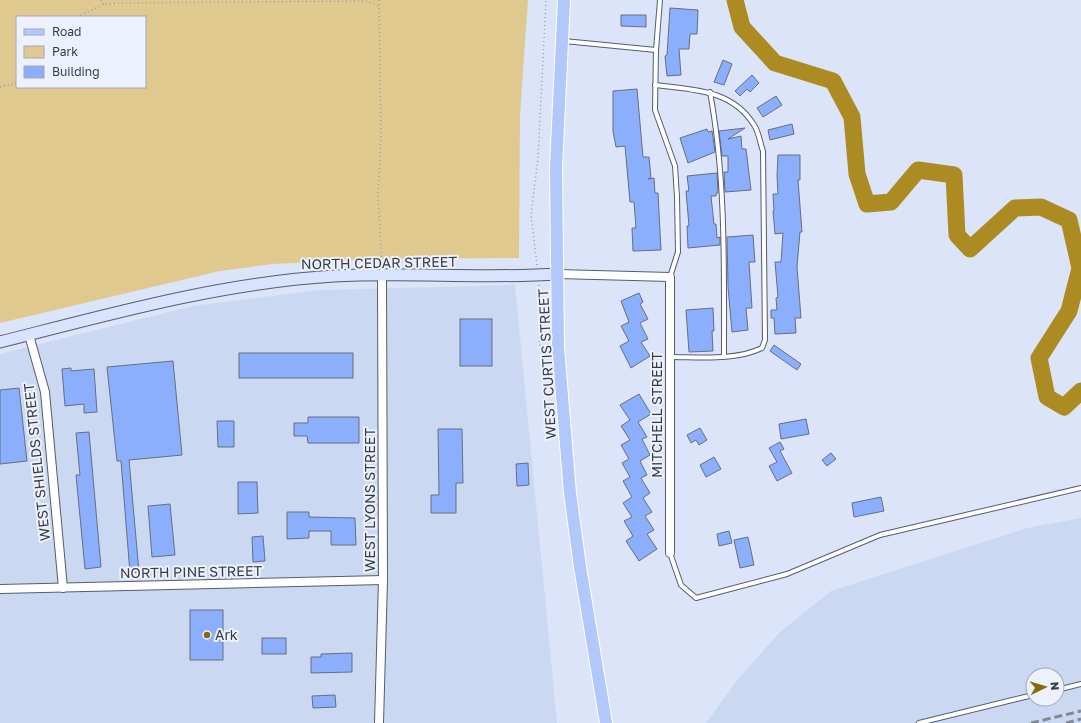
<svg xmlns="http://www.w3.org/2000/svg" width="1081" height="723" font-family="'Golos Text',sans-serif">
  <style>
    .built { fill: #cbd8f2; fill-rule: evenodd }
    .green { fill: #e0c98e; fill-rule: evenodd }
    .lines { fill: none; stroke-linecap: round; stroke-linejoin: round }
    .river { stroke: #ad8b23; stroke-width: 17 }
    .building { fill: #8baefd; stroke: #676f80 }
    .lane-casing { stroke: #555d6e; stroke-width: 6 }
    .street-casing { stroke: #555d6e; stroke-width: 10 }
    .secondary-casing { stroke: #555d6e; stroke-width: 13 }
    .primary-casing { stroke: #fff; stroke-width: 14 }
    .path { stroke: #989ead; stroke-width: 1.5; stroke-dasharray: 1 3; stroke-linecap: butt }
    .lane { stroke: #fff; stroke-width: 4 }
    .street { stroke: #fff; stroke-width: 8 }
    .secondary { stroke: #d8e3fd; stroke-width: 11 }
    .primary { stroke: #b2c8fb; stroke-width: 12 }
    .rail { stroke: #828896; stroke-width: 3; stroke-dasharray: 8 4; stroke-linecap: butt }
    .poi-dot { fill: #876a07; stroke: #ecf1fd; stroke-width: 1.5 }
    .labels { text-anchor: middle; stroke-width: 4; stroke-linejoin: round; paint-order: stroke }
    .street-label { font-size: 14px; fill: #383b43; stroke: #ecf1fd }
    .poi-label { font-size: 14px; fill: #383b43; stroke: #ecf1fd; text-anchor: start }
  </style>
  <rect width="100%" height="100%" fill="#dbe4f8"/>
  <g class="built">
    <path d="M515 285 557 723H0V354L193 306 319 290Z"/>
    <path d="M1081 518V723H706L738 679 780 632 831 591 1027 528ZM1033 675H1057V699H1033Z"/>
  </g>
  <path class="green" d="M0 0H528L520 114 519 258 382 259 272 264 220 271 0 323ZM17 17H145V87H17Z"/>
  <g class="lines">
    <path class="river" d="M735 0 742 27 775 63 833 81 852 117 857 174 867 204 891 202 918 170 954 175 957 235 970 249 1015 208 1041 207 1069 220 1080 268 1069 311 1039 358 1047 397 1064 407 1081 391"/>
  </g>
  <g class="building">
    <path d="M670 8 698 10 697 34H690L689 49H679L681 75 667 76 665 56 667 55Z"/>
    <path d="M621 15H646V27L621 26Z"/>
    <path d="M723 60 732 64 724 85 714 82Z"/>
    <path d="M752 75 759 83 750 92 747 89 740 96 735 91Z"/>
    <path d="M637 89 643 157H649L651 178 648 179 654 178 655 193H658L661 250 633 251 632 228H636L634 202H630L625 146 616 147 613 131V91Z"/>
    <path d="M776 96 782 105 763 117 757 108Z"/>
    <path d="M792 124 794 134 770 140 768 130Z"/>
    <path d="M745 128 728 139 741 136 742 149H746L751 190 725 192 724 172H728V156H722L719 131Z"/>
    <path d="M707 129 708 132 712 131 715 152 688 163 680 138Z"/>
    <path d="M778 155H800V180H798L802 232H800L797 267 801 318H795L796 333 775 334 774 318H771V310H777L776 298 778 297 775 262H781L783 233 775 234 773 211H774L773 194H778L777 176Z"/>
    <path d="M717 173 718 193H716V196H711L714 224H716L717 238 720 237V245L688 248 687 226H689L686 191H689L687 176Z"/>
    <path d="M753 235 755 262H749L752 308H746L748 330 732 332 728 287 727 237Z"/>
    <path d="M639 293 643 302 640 304 648 319 640 323 648 339 641 342 650 356 631 368 620 346 629 341 621 326 629 322 621 301Z"/>
    <path d="M713 308 714 331H712L713 351 689 352 686 310Z"/>
    <rect x="460" y="319" width="32" height="47"/>
    <path d="M774 345 801 364 797 370 770 351Z"/>
    <rect x="239" y="353" width="114" height="25"/>
    <path d="M173 361 182 455 129 460 139 572 130 573 121 461H117L107 367Z"/>
    <path d="M71 368V371L94 369 97 412 84 413V404L65 406 62 369Z"/>
    <path d="M19 388 27 461 0 464V390Z"/>
    <path d="M639 394 651 414 638 422 647 437 642 439 650 455 640 461 647 475 641 478 650 493 643 498 652 512 645 516 654 530 647 534 657 549 639 561 626 541 633 536 624 521 632 517 623 503 632 497 623 481 630 477 622 463 629 459 621 445 630 440 621 426 630 420 620 405Z"/>
    <path d="M308 417H359V443H308L307 436H294V423H308Z"/>
    <path d="M806 419 809 434 781 439 779 424Z"/>
    <path d="M217 421H234V447H218Z"/>
    <path d="M700 428 707 440 699 445 696 440 691 443 687 435Z"/>
    <path d="M438 429H462L463 483H456V513H431V495H439Z"/>
    <path d="M89 432 101 567 85 569 76 475H80L76 433Z"/>
    <path d="M780 442 784 449 780 451 792 473 777 481 769 466 777 462 769 448Z"/>
    <path d="M831 453 836 459 827 466 822 460Z"/>
    <path d="M714 457 721 469 706 477 700 465Z"/>
    <path d="M528 463 529 485 517 486 516 464Z"/>
    <path d="M238 482H257L258 513 238 514Z"/>
    <path d="M881 497 884 511 854 517 852 503Z"/>
    <path d="M170 504 175 555 152 557 148 506Z"/>
    <path d="M287 512H309V517L355 518 356 545H331V531H309V538L287 539Z"/>
    <path d="M729 531 732 543 719 546 717 534Z"/>
    <path d="M263 536 265 561 253 562 252 537Z"/>
    <path d="M748 537 754 565 740 568 734 540Z"/>
    <rect x="190" y="610" width="33" height="50"/>
    <rect x="262" y="638" width="24" height="16"/>
    <path d="M352 653V672L311 673V657H321V654Z"/>
    <path d="M335 695 336 707 313 708 312 696Z"/>
  </g>
  <g class="lines">
    <defs>
      <g id="lane">
        <path d="M660 0 656 50 655 110 675 166 677 197 678 252 670 277"/>
        <path d="M564 41 656 50"/>
        <path d="M655 85C693 90 732 89 754 125 759 132 760 143 763 151L765 340 762 348C735 361 700 357 670 357"/>
        <path d="M710 92C726 179 724 268 724 356"/>
        <path d="M670 553 681 585 696 598 787 574 880 535 1081 488"/>
        <path d="M1057 690 1081 684"/>
        <path d="M919 723 1033 695"/>
      </g>
      <g id="street">
        <path d="M558 274 670 277V553"/>
        <path d="M29 335 45 392 63 588"/>
        <path d="M0 589 383 580"/>
        <path d="M379 723 383 580 382 276"/>
      </g>
      <path id="secondary" d="M0 342C110 314 220 283 334 276 409 272 484 279 558 274"/>
      <path id="primary" d="M564 0 556 167 558 347 570 493 580 567 606 723"/>
    </defs>
    <use href="#lane" class="lane-casing"/>
    <use href="#street" class="street-casing"/>
    <use href="#secondary" class="secondary-casing"/>
    <use href="#primary" class="primary-casing"/>
    <g class="path">
      <path d="M101 0 104 4"/>
      <path d="M379 0 381 137 378 195 382 264"/>
      <path d="M77 17 104 4 124 3 366 1 379 6"/>
      <path d="M0 87 17 83"/>
      <path d="M537 265 531 215 538 158 546 0"/>
      <path d="M539 285 542 313 539 339 542 360 550 383"/>
    </g>
    <use href="#lane" class="lane"/>
    <use href="#street" class="street"/>
    <use href="#secondary" class="secondary"/>
    <use href="#primary" class="primary"/>
    <g class="rail">
      <path d="M1031 723 1081 711"/>
      <path d="M1066 723 1081 719"/>
    </g>
  </g>
  <circle class="poi-dot" cx="207" cy="635" r="4"/>
  <g class="labels">
    <g class="street-label">
      <text transform="translate(379 263) rotate(-1)" y="5">NORTH CEDAR STREET</text>
      <text transform="translate(547 364) rotate(-93)" y="5">WEST CURTIS STREET</text>
      <text transform="translate(657 415) rotate(-90)" y="5">MITCHELL STREET</text>
      <text transform="translate(37 462) rotate(-96)" y="5">WEST SHIELDS STREET</text>
      <text transform="translate(370 500) rotate(-90)" y="5">WEST LYONS STREET</text>
      <text transform="translate(191 572) rotate(-1)" y="5">NORTH PINE STREET</text>
    </g>
    <g class="poi-label">
      <text x="215" y="640">Ark</text>
    </g>
  </g>
  <rect x="16" y="16" width="130" height="72" fill="#ecf1fd" stroke="#a4a8b3"/>
  <rect x="24" y="29" width="20" height="6" fill="#b2c8fb" stroke="#a4a8b3"/>
  <text x="52" y="36" font-size="12" fill="#383b43">Road</text>
  <rect x="24" y="46" width="20" height="12" fill="#e0c98e" stroke="#a4a8b3"/>
  <text x="52" y="56" font-size="12" fill="#383b43">Park</text>
  <rect x="24" y="66" width="20" height="12" fill="#8baefd" stroke="#a4a8b3"/>
  <text x="52" y="76" font-size="12" fill="#383b43">Building</text>
  <g transform="translate(1045 687) rotate(85)"><circle r="19" fill="#ecf1fd" stroke="#a4a8b3"/>
  <path d="M0-3L7 15L0 10L-7 15Z" fill="#876a07"/>
  <text y="-6" font-size="11" font-weight="bold" text-anchor="middle" fill="#383b43">N</text>
  </g>
</svg>
